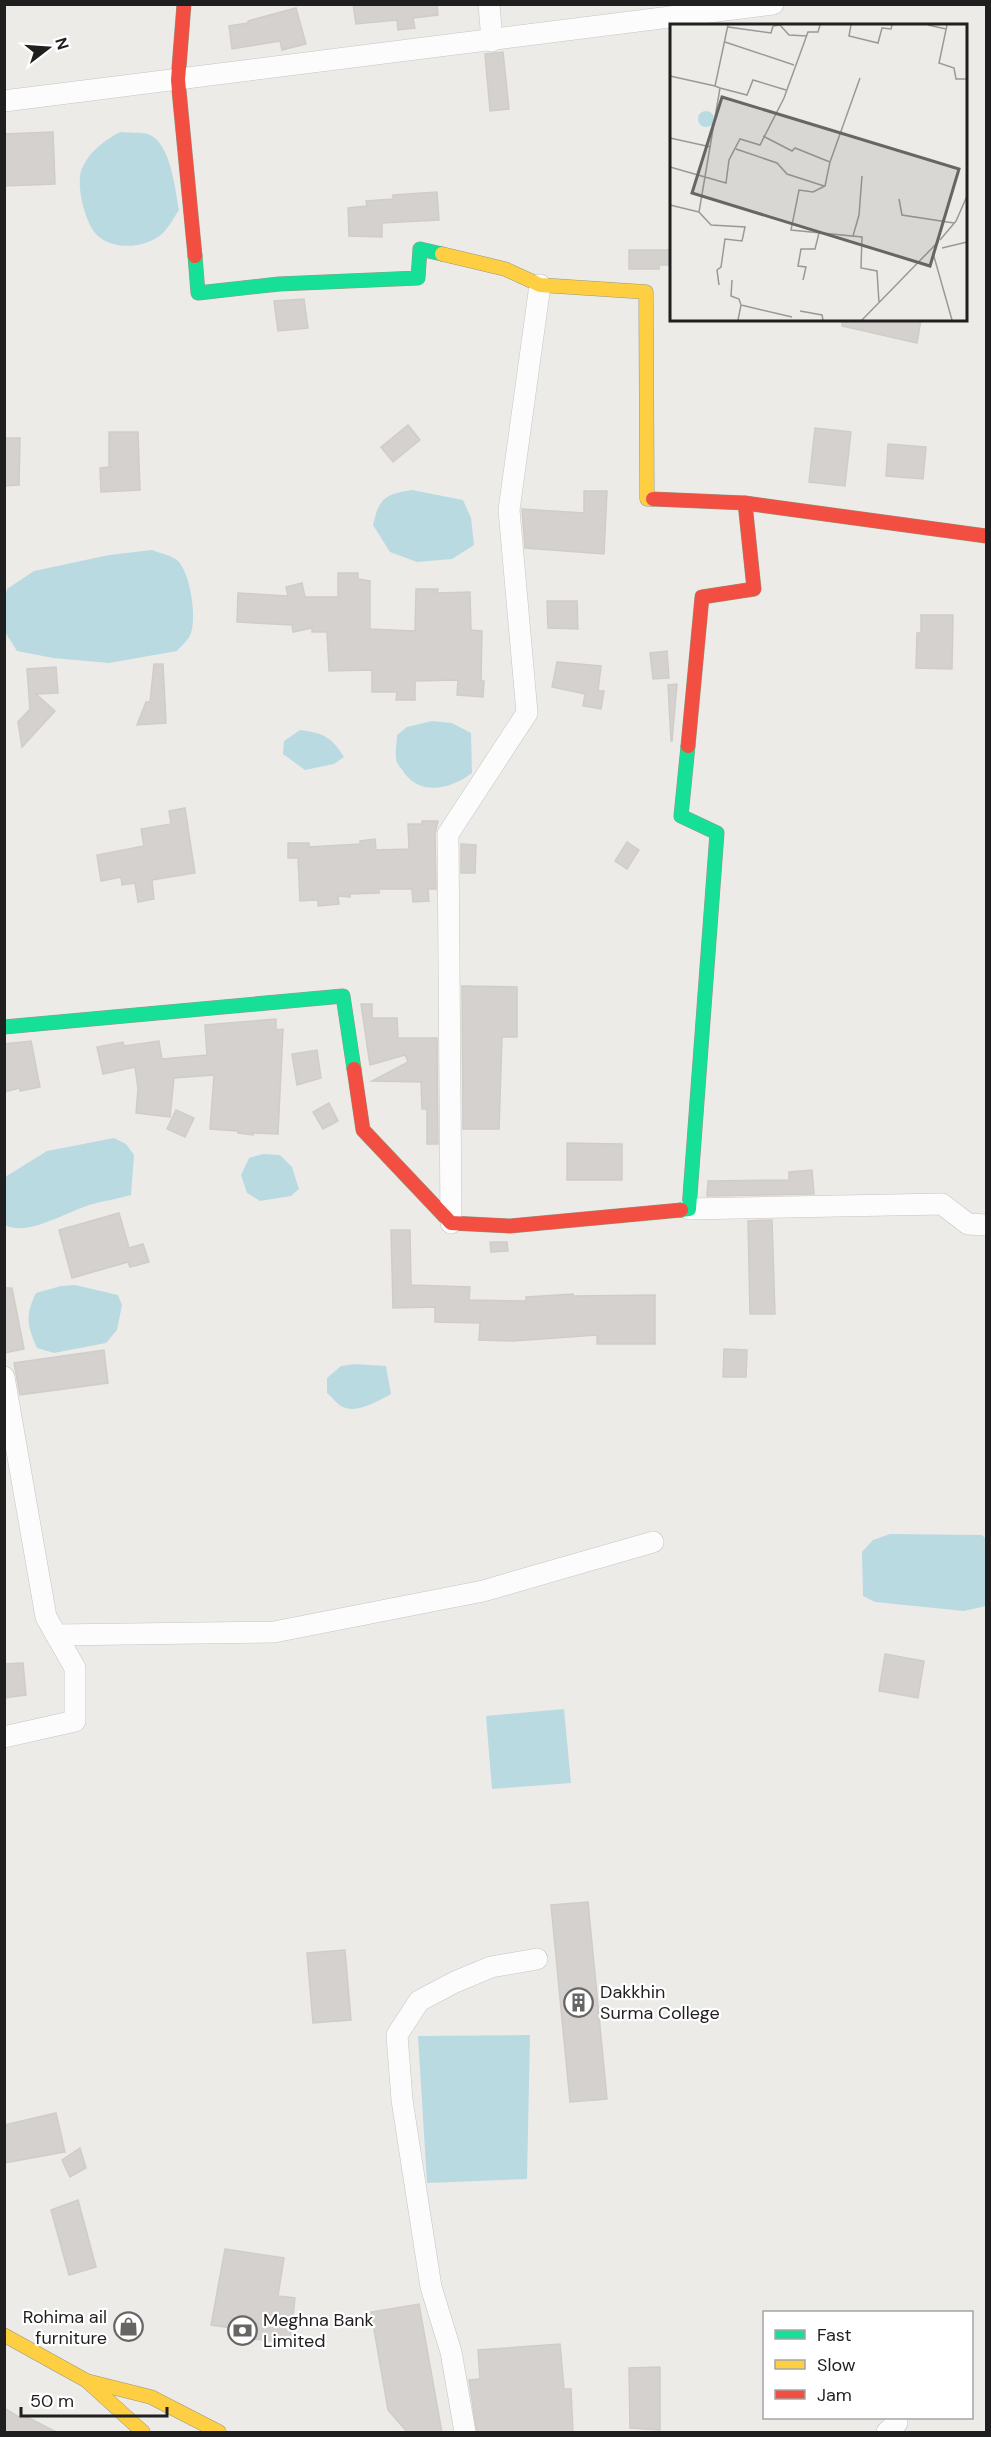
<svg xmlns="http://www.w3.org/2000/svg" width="991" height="2437" font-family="'DM Sans',sans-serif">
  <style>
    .water { fill: #badae2 }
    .building { fill: #d4d1cf; stroke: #d0cdc9; stroke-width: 1.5 }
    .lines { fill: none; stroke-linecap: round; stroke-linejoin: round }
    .street-casing { stroke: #c6c5c4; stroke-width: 22 }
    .fast-casing { stroke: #96977f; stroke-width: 15 }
    .slow-casing { stroke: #96977f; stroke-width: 15 }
    .jam-casing { stroke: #96977f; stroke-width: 15 }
    .street { stroke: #fcfcfc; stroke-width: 21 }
    .fast { stroke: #16e098; stroke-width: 14 }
    .slow { stroke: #ffcf43; stroke-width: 14 }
    .jam { stroke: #f24e42; stroke-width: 14 }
    .labels { text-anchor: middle; stroke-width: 4.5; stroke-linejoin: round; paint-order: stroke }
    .poi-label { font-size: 18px; fill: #1f1f1f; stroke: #fff; text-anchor: start }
    .inset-road { fill: none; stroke: #9b9998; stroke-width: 1.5 }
    .view { fill: #676665; fill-opacity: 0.15; stroke: #676665; stroke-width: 3 }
    .inset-edge { fill: none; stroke: #1f1f1f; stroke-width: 3 }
  </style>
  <rect width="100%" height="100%" fill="#edebe8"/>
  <g class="water">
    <path d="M120 132C129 133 140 132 148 134 171 142 175 190 179 210 174 217 169 227 163 233 147 248 115 251 98 236 85 225 74 181 83 166 92 149 104 141 120 132Z"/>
    <path d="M412 490 463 500 471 518 474 545 452 559 417 562 390 552 373 525C379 498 385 494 412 490Z"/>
    <path d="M152 550C159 553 172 555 178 561 190 573 197 616 191 633 189 640 181 646 177 651L109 663 53 658 17 651 5 632V598L7 589 34 571 109 555Z"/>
    <path d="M432 721 452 723 471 733 472 773C451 789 420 797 403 771 400 767 396 763 396 758 395 751 397 742 397 735L407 727Z"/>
    <path d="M300 730C324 733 331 737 344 757L334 764 305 770 283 754 284 741Z"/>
    <path d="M114 1138 126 1144 134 1155 131 1195C117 1199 103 1201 89 1205 67 1212 27 1237 5 1225V1177L47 1151Z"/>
    <path d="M263 1154 280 1155 292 1167 299 1189 291 1196 260 1201 247 1193 241 1175 249 1158Z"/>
    <path d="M75 1285 118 1295 122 1305 117 1330 106 1343 54 1353 37 1348C27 1326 25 1315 36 1293L61 1286Z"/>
    <path d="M355 1364 386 1366 391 1394C378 1401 356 1415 341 1406 336 1403 332 1397 327 1393V1378L341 1366Z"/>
    <path d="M890 1534 982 1535 986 1539V1606L964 1611 875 1602 863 1596 862 1552 873 1540Z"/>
    <path d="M564 1709 571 1783 492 1789 486 1716Z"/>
    <path d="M530 2035 527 2179 427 2183 418 2036Z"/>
  </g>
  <g class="building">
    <path d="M353 4H437L438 15 413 18 415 28 398 30 397 20 356 24Z"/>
    <path d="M296 8 306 44 282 50 280 41 232 49 229 26 248 23V21Z"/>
    <path d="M503 52 509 109 490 111 485 54Z"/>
    <path d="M53 132 55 184 4 186V134Z"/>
    <path d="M437 192 439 220 382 223V237L349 236 348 208 367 206 366 201 393 199V195Z"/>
    <path d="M629 250H672V265H659V269H629Z"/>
    <path d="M304 299 308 328 278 331 274 301Z"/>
    <path d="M842 320H921L917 343 842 326Z"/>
    <path d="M408 425 420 440 393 462 381 447Z"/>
    <path d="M815 428 851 432 845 486 809 482Z"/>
    <path d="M109 432H138L140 490 101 492 100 468 109 467Z"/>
    <path d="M4 438H20L19 485 4 486Z"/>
    <path d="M888 444 926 447 923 479 886 476Z"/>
    <path d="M584 491H607L604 554 525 548 522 509 584 513Z"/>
    <path d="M338 573H358V579L370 581V629L415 631 416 589H438L437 593 470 592 471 630 482 631 481 681H484L483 697 457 695 458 680 415 681V700H396L397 692H372V670L329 671 327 632H312V628L293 632 292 625 237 622 238 593 288 596 286 587 302 583 305 597H338Z"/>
    <path d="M547 601H577L578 629 548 628Z"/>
    <path d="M921 615H953L952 669 916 668 917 633H921Z"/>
    <path d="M667 651 669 678 653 679 650 653Z"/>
    <path d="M557 662 601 666 598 691H604L601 709 583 706 585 694 552 687Z"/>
    <path d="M154 664H163L166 723 137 725 146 702H150Z"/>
    <path d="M56 667 58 693 36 694 55 711 22 747 18 722 30 709 27 669Z"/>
    <path d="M677 684 672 741H671L668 685Z"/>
    <path d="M185 808 195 873 152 880 154 899 138 902 135 883 122 885 121 877 101 881 97 855 144 846 141 829 171 824 169 811Z"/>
    <path d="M422 821H438L435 834 436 889H428L429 901 413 902 412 889H379V893L350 894V897L338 896 339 904 318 906V900L300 901 298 858H288V843H309V847L360 844V841L375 839 376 850 409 849 408 824H422Z"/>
    <path d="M627 842 639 850 627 869 615 861Z"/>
    <path d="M461 844 476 845 475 873H461Z"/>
    <path d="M462 986 517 987V1037H502L499 1129H463Z"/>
    <path d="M361 1004H372V1018H397L398 1038H437L438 1144H427V1109H422L421 1082 372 1081 408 1062 405 1055 370 1065Z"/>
    <path d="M276 1019V1030L283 1029 278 1134 253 1133V1135L238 1133V1131L210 1129 214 1075 174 1078 170 1117 136 1113 138 1089 135 1067 103 1074 97 1047 123 1042 124 1046 159 1041 162 1059 207 1055 205 1025Z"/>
    <path d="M31 1041 40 1087 20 1091V1088L4 1092V1044Z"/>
    <path d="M317 1050 321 1078 297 1085 292 1054Z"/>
    <path d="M329 1103 338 1121 323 1129 313 1112Z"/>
    <path d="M176 1110 194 1118 185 1137 167 1129Z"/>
    <path d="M567 1143 622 1144V1180H567Z"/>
    <path d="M812 1170 814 1194 707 1196 708 1181 789 1180V1172Z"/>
    <path d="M119 1213 129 1248 143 1244 149 1262 130 1267 128 1262 72 1278 59 1230Z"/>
    <path d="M772 1220 775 1314H750L748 1221Z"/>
    <path d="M391 1230H410L411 1285 470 1287 469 1300 526 1301V1297L573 1294V1296L655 1295V1344H597V1335L513 1341 479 1340 480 1323 435 1322V1307L393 1308Z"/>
    <path d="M490 1242H507L508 1251 491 1252Z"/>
    <path d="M4 1288H12L24 1349 4 1353Z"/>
    <path d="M724 1349 747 1350 746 1377H723Z"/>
    <path d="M104 1350 108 1383 20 1395 14 1363Z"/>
    <path d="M885 1654 924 1661 918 1698 879 1691Z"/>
    <path d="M23 1663 26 1695 4 1698V1664Z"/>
    <path d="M588 1902 607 2099 570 2102 551 1905Z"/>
    <path d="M345 1950 351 2020 313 2023 307 1953Z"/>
    <path d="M56 2113 65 2152 4 2163V2125Z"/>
    <path d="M80 2148 86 2168 70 2177 62 2160Z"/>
    <path d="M78 2200 96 2267 69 2275 51 2210Z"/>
    <path d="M225 2249 284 2258 278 2296 295 2298 290 2343 245 2338 246 2330 211 2325Z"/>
    <path d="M419 2304 442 2433H408L388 2410 371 2312Z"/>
    <path d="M560 2344 564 2389H571L573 2433H477L469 2380 480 2379 478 2350Z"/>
    <path d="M660 2367V2430L630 2428 629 2368Z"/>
    <path d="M4 2408 22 2419 25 2416 58 2433H4Z"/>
  </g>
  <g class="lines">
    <defs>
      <g id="street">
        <path d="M489 4 492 41"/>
        <path d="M4 101 773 4"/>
        <path d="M689 1209 942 1204 968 1224 986 1225"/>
        <path d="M451 1223 448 834 527 713 509 510 540 285"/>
        <path d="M4 1377 46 1617 75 1668V1721L4 1737"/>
        <path d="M56 1635 274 1632 483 1591 653 1542"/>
        <path d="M465 2432 451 2352 431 2287 402 2100 397 2035 419 2001 455 1982 491 1967 537 1959"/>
        <path d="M887 2432 897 2423"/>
      </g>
      <g id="fast">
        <path d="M195 256 198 293 279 284 418 278 420 249 442 254"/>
        <path d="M4 1027 343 996 354 1069"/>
        <path d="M681 1210 689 1209 717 833 681 816 688 746"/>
      </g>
      <g id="slow">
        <path d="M442 254 505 269 540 285 646 292 647 499H653"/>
        <path d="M4 2335 87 2381 151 2397 219 2432"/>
        <path d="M88 2382 143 2432"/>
      </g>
      <g id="jam">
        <path d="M184 4 178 80 195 256"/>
        <path d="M653 499 745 503 986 536"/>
        <path d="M688 746 702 597 754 589 745 503"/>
        <path d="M354 1069 363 1130 451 1223 510 1226 681 1210"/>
      </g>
    </defs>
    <use href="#street" class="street-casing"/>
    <use href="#fast" class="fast-casing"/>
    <use href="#slow" class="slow-casing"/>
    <use href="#jam" class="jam-casing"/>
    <use href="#street" class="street"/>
    <use href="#fast" class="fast"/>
    <use href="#slow" class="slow"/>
    <use href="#jam" class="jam"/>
  </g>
  <defs>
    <symbol id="building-ring" viewBox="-11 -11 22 22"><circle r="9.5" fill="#fff" stroke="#676665" stroke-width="1.5"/><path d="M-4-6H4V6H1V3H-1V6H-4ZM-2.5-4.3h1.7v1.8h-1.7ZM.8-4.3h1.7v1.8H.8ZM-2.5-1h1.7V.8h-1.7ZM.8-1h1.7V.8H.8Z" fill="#676665"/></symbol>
    <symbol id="shop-ring" viewBox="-11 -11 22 22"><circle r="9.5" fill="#fff" stroke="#676665" stroke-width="1.5"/><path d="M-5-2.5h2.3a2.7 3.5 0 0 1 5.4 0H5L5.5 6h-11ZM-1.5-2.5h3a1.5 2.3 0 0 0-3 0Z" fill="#676665"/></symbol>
    <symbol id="bank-ring" viewBox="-11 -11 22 22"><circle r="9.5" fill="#fff" stroke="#676665" stroke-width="1.5"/><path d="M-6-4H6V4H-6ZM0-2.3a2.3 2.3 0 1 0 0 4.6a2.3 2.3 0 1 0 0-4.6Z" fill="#676665"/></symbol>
  </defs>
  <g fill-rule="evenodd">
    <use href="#building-ring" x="562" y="1986" width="33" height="33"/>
    <use href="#shop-ring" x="112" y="2310" width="33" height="33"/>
    <use href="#bank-ring" x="226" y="2314" width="33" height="33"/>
  </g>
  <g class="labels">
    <g class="poi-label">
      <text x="600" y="1998">Dakkhin<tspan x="600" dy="21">Surma College</tspan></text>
      <text x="107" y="2323" text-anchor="end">Rohima ail<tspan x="107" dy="21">furniture</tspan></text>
      <text x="263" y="2326">Meghna Bank<tspan x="263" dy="21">Limited</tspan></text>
    </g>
  </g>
  <g transform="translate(670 24)">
    <rect width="297" height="297" fill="#edebe8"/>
    <path d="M28 95a8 8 0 1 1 16 0a8 8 0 1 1-16 0Z" fill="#badae2"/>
    <path class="inset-road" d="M181 1 179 12 208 19 212 4 221 5 222 1M258 1 276 5M277 1 269 39 284 44 286 55H297M58 3 101 9 103 2 110 1 119 11 137 12M55 18 124 41M0 52 45 62M50 64 77 71 83 56 116 66M93 112 122 127 125 124 160 138 155 162 143 168 129 166 121 206 192 213 191 244 207 247 209 279M0 114 41 123M66 125 107 139 117 150 154 162M160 138 190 54M0 143 56 159 59 136 70 115 90 121 114 74 138 8H148L150 1M229 175 232 191 284 199M0 181 29 188M183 212 189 191 192 152M270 216 286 197 297 172M272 224 297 218M263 229 282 296M62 256 61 272 69 275 71 281M133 256 136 243 128 242 131 225H145L149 209M49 261 47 246 51 243 55 215 72 217 75 203 41 201 29 188 50 64 45 62 58 1M130 287 152 291 153 296M68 296 71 281 122 293M192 296 268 218"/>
    <path class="view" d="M52 73 289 145 260 242 22 169Z"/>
    <rect width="297" height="297" class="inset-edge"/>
  </g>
  <rect width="991" height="2437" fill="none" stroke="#1f1f1f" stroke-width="12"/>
  <rect x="763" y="2311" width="210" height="108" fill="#ffffff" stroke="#a5a5a5" stroke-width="1.5"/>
  <rect x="775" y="2330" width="30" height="9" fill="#16e098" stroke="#a5a5a5" stroke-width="1.5"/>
  <text x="817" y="2341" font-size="18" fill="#1f1f1f">Fast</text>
  <rect x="775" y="2360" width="30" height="9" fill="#ffcf43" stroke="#a5a5a5" stroke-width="1.5"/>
  <text x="817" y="2371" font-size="18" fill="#1f1f1f">Slow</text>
  <rect x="775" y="2390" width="30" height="9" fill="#f24e42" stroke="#a5a5a5" stroke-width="1.5"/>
  <text x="817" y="2401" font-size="18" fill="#1f1f1f">Jam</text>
  <g transform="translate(48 48) rotate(73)" stroke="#ffffff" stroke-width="4.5" paint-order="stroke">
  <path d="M0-4.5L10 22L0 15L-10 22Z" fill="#1f1f1f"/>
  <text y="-9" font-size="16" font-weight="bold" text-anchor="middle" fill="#1f1f1f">N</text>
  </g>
  <path d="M21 2407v9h146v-9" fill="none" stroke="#1f1f1f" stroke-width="3"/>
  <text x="30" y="2407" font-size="18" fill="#1f1f1f" stroke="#ffffff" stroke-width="4.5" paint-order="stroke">50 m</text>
</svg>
